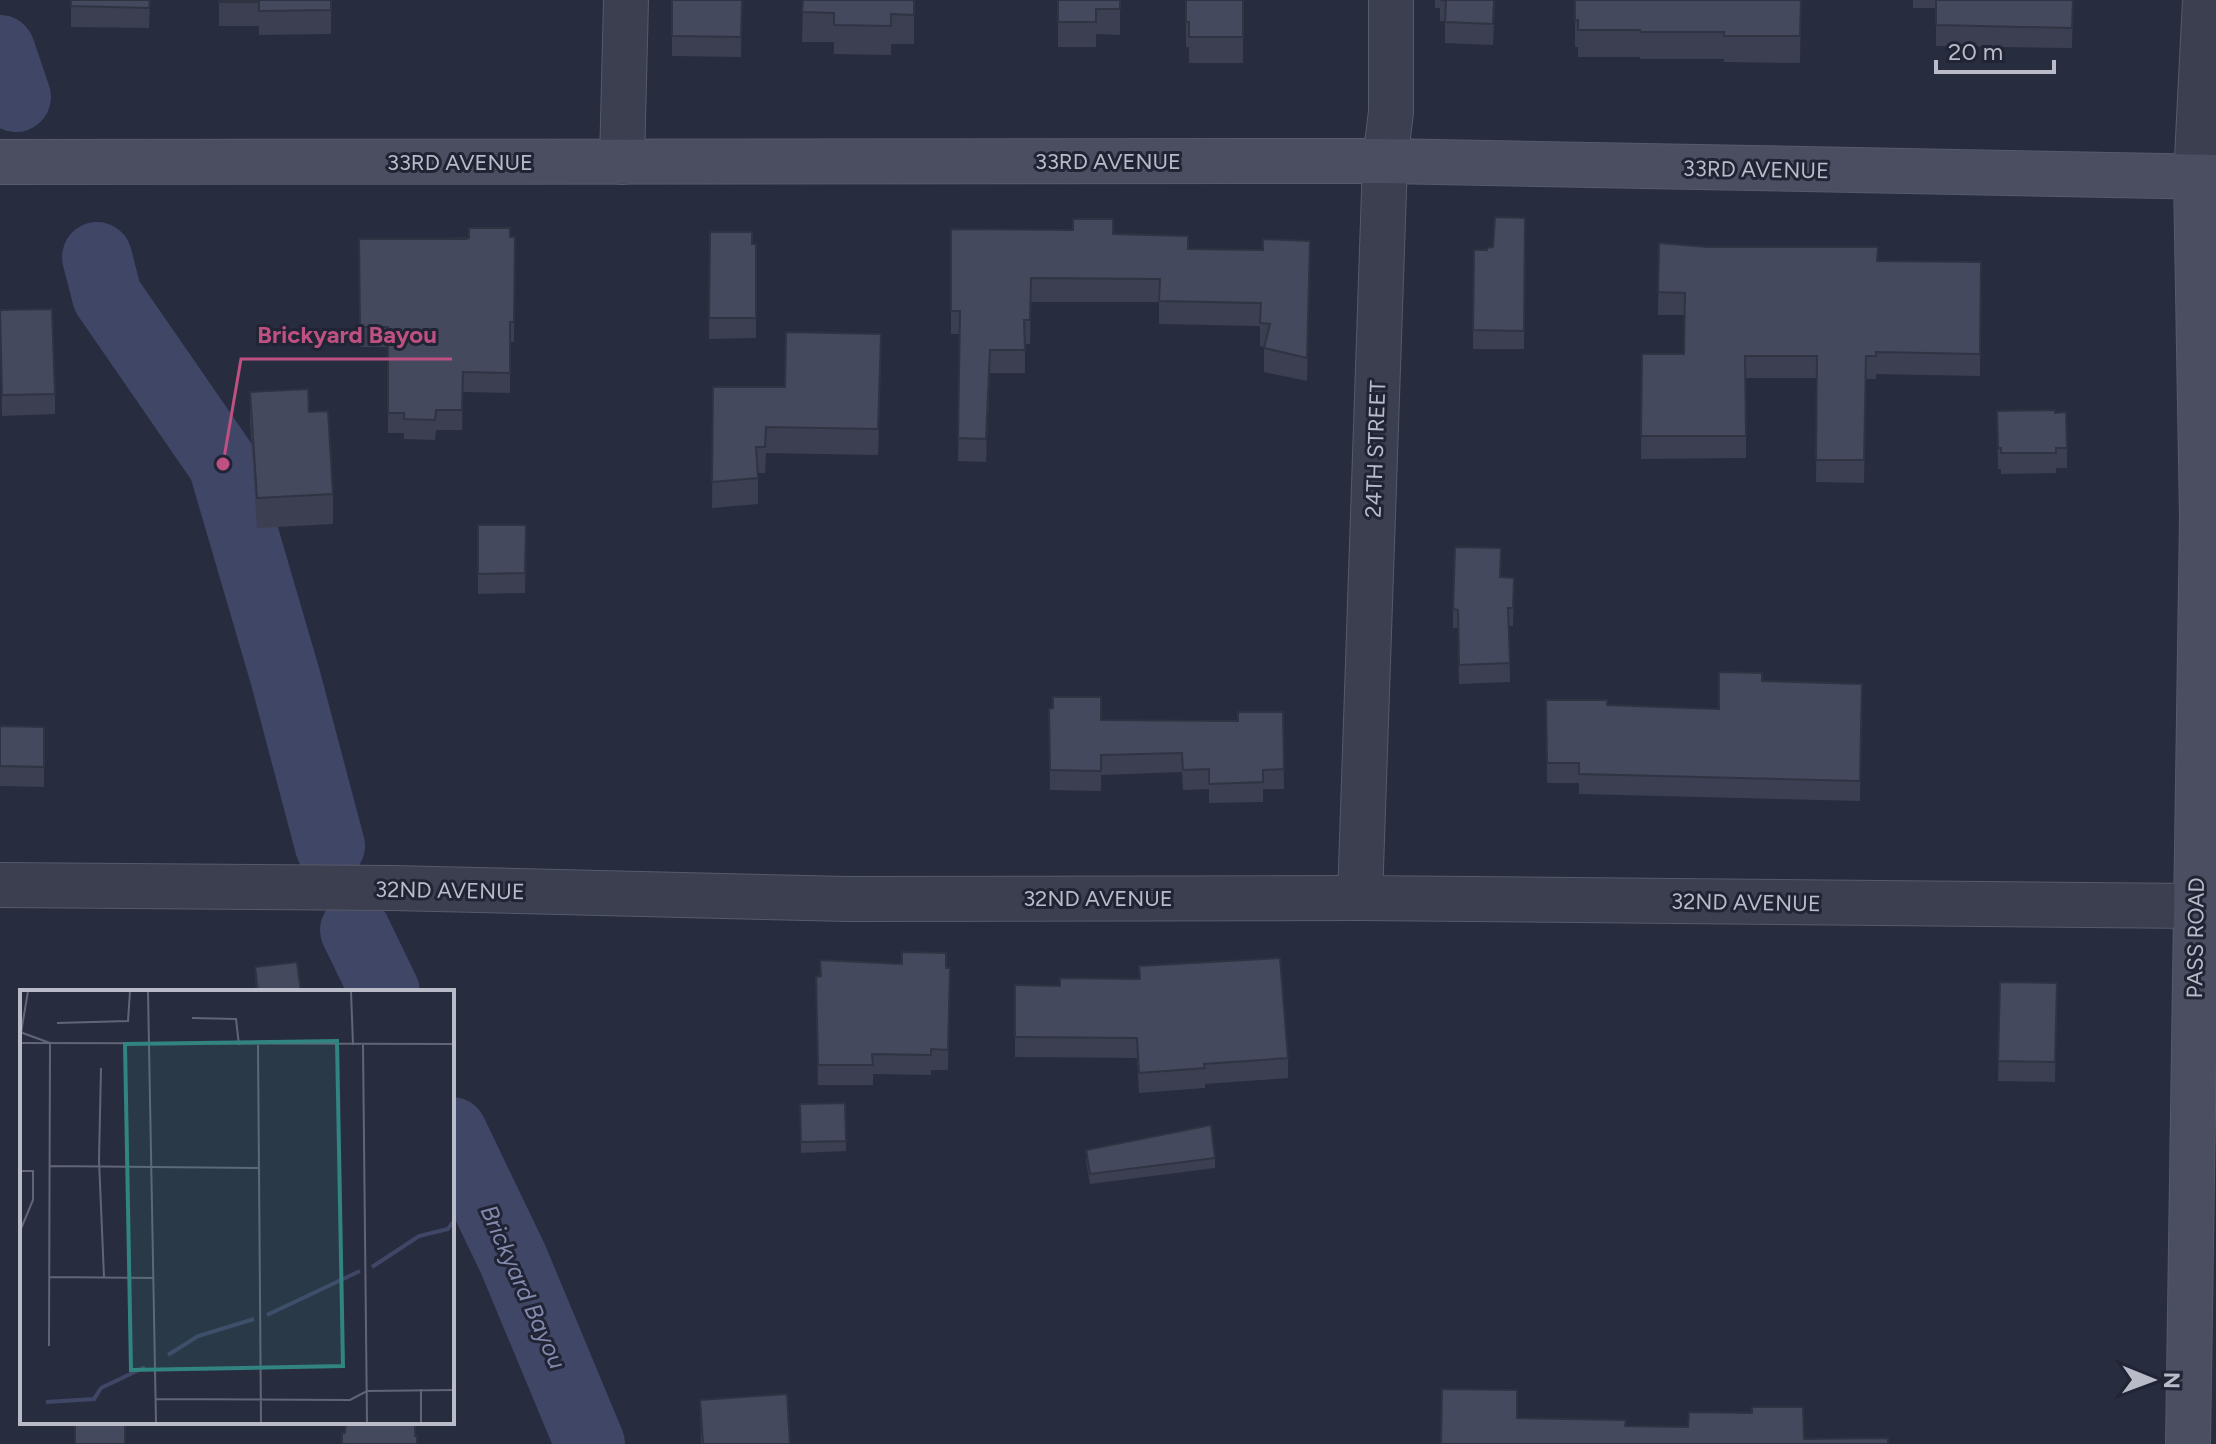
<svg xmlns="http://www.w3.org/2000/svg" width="2216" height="1444" font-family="Figtree,sans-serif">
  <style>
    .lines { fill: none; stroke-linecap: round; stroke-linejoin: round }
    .river { stroke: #404666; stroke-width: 70 }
    .street-casing { stroke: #575a69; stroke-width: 46 }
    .secondary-casing { stroke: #575a69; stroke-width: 46 }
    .street { stroke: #3c3f4f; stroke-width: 44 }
    .secondary { stroke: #4b4d61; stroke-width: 44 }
    .wall { fill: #3b3f51 }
    .shaded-wall { fill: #303342 }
    .building { fill: #45495e; stroke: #303342; stroke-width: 2 }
    .labels { text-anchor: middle; stroke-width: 6; stroke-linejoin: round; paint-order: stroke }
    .street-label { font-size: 22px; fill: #b9bbc9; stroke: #212434 }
    .water-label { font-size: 24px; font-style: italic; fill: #838aae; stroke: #212434 }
    .inset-river { fill: none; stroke: #404666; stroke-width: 4 }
    .inset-road { fill: none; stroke: #626576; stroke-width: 2 }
    .view { fill: #318480; fill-opacity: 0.15; stroke: #318480; stroke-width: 4 }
    .inset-edge { fill: none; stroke: #b9bbc9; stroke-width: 4 }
    .leader { fill: none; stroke: #bf5182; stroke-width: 3 }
    .callout-dot { fill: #bf5182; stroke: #212434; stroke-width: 3 }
    .callout-label { font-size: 24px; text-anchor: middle; font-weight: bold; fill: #bf5182; stroke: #212434; stroke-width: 6; stroke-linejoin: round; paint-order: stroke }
  </style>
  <rect width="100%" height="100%" fill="#282c3f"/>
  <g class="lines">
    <g class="river">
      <path d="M0 50 16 97"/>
      <path d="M97 257 107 296 223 464 285 676 330 846"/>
      <path d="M355 930 385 992"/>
      <path d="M452 1132 513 1259 590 1444"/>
    </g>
    <defs>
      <g id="street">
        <path d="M622 162 626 0"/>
        <path d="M2196 178 2205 0"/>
        <path d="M0 885 392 888 848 899 1360 898 2196 906"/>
        <path d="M1360 898 1385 161 1391 112V0"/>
      </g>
      <g id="secondary">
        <path d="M0 162 1385 161 2216 177"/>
        <path d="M2188 1444 2202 518 2196 178"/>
      </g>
    </defs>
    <use href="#street" class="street-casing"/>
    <use href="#secondary" class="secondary-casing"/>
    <use href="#street" class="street"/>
    <use href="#secondary" class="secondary"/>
  </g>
  <g class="wall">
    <path d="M71 0H150L149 28 71 27Z"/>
    <path d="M219 0H331V34L259 35V26H219Z"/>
    <path d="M672 0H742L741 57 672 56Z"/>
    <path d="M803 0H914V44H891V55L834 54V42H802Z"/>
    <path d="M1058 0H1120V35L1096 34V47H1058Z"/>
    <path d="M1186 0H1243V63H1189V47H1186Z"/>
    <path d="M1435 0H1495L1493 45 1445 43V21H1440V8H1435Z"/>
    <path d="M1575 0H1801L1800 63 1724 62V59H1640V57H1578V47H1575Z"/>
    <path d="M1913 0H2073L2072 48 1936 46V8H1913Z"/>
    <path d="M1525 218 1524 349H1473L1474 250H1487L1493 247Z"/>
    <path d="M951 229 1113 234 1188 249 1310 264 1307 381 1264 372V347L1260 346V326L1159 324V302H1031L1030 344H1025V373H990L986 462 958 461 960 334H951Z"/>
    <path d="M710 232 756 244V338L709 339Z"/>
    <path d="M515 237 514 342H510V393L463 392 462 430H436L435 440 404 439V433H388V347H360L359 239Z"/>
    <path d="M1659 243 1878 261 1981 262 1980 376 1876 374V379H1866L1864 483 1816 482 1817 378H1746V458L1641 459 1642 354H1684L1685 315H1658Z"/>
    <path d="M0 310 55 394V414L2 416Z"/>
    <path d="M881 360 878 455 766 453 765 473H758V504L712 508 713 387H785Z"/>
    <path d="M250 392 309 412 333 494V524L257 528 250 422Z"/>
    <path d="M1997 411 2055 413 2067 448V468H2056V473L2001 474V469H1998Z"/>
    <path d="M478 525H526L525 593 478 594Z"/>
    <path d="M1501 577 1514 597 1513 626H1509L1510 682 1459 684 1458 628H1453V609Z"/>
    <path d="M1762 681 1862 704 1860 801 1579 794V783H1547L1546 700 1607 705 1719 709Z"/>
    <path d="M1053 708 1101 720 1238 721 1283 712 1284 789H1263V802L1209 803V789L1183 790 1182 772 1101 775V791L1050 790 1049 709Z"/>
    <path d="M0 726 44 727V787L0 786Z"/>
    <path d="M820 960 950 968 948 1070H931V1075L873 1074V1085H818L816 977 820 976Z"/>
    <path d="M1139 966 1288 1058V1078L1205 1084V1088L1139 1093 1137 1058 1015 1057V985L1060 986 1139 979Z"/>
    <path d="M255 967 301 992H256Z"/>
    <path d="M2000 982 2057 983 2055 1082 1998 1081Z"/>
    <path d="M845 1103 846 1151 801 1153 800 1104Z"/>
    <path d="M1086 1150 1215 1158V1168L1090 1184 1086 1161Z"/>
    <path d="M700 1400 790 1444H701Z"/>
  </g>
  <g class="shaded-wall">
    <path d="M1310 241V264L1307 381V358Z"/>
    <path d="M990 350V373L986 462V439Z"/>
  </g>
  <g class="building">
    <path d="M71 0H150L149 8 71 6Z"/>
    <path d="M219 0H331V10L259 11V2H219Z"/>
    <path d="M672 0H742L741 37 672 36Z"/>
    <path d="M803 0H914V15L891 14V26L834 25V13L802 12Z"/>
    <path d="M1058 0H1120V9H1096V22H1058Z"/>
    <path d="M1186 0H1243V37H1189V22H1186Z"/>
    <path d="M1440 0H1494L1493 24 1445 22 1446 1Z"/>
    <path d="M1575 0H1801L1800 36H1724V32H1640V30H1578V20L1575 21Z"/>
    <path d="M1936 0H2073L2072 28 1936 25Z"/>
    <path d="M1495 217 1525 218 1524 331 1473 330 1474 250H1487V248L1493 247Z"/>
    <path d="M1073 219H1113V234L1188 236V249L1263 250V239L1310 241 1307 358 1264 348 1270 324 1260 323 1261 303 1159 301 1160 279 1031 278 1030 320H1024L1025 350H990L986 439 958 438 960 311H951V229L1073 230Z"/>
    <path d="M469 228H510V237H515L514 322H510V373L463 372 462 410H436L435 420 404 419V413H388V327H360L359 239H466L469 238Z"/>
    <path d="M710 232H752V244H756V318H709Z"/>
    <path d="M1659 243 1708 247H1878L1877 261 1981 262 1980 354 1876 352V356H1866L1864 460H1816L1817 356H1745L1746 436H1641L1642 354H1684L1685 293 1658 292Z"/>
    <path d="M52 309 55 394 2 395 0 310Z"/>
    <path d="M786 332 881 334 878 429 766 427 765 447H756L758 478 712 482 713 387H785Z"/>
    <path d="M308 389 309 412 328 411 333 494 257 498 250 392Z"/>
    <path d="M2055 410V413L2066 412 2067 448H2056V453H2001V448H1998L1997 411Z"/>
    <path d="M478 525H526L525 573 478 574Z"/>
    <path d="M1455 547 1501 548 1500 577 1514 578 1513 608H1508L1510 663 1459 665 1458 610 1453 609Z"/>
    <path d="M1719 672 1762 673V681L1862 684 1860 781 1579 774V763H1547L1546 700H1607V705L1719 709Z"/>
    <path d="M1053 697H1101V720L1238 721V712H1283L1284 769 1263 770V782L1209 784V769L1183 770 1182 753 1101 755V771L1050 770 1049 709 1053 708Z"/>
    <path d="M0 726 44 727V767L0 766Z"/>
    <path d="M902 952 946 953V968H950L948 1050 931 1049V1055L872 1054 873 1065H818L816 977 821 976 820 960 902 964Z"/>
    <path d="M1280 958 1288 1058 1204 1064 1205 1068 1139 1073 1137 1038 1015 1037V985L1060 986V978L1140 979 1139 966Z"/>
    <path d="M297 962 301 992H258L255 967Z"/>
    <path d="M2000 982 2057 983 2055 1062 1998 1061Z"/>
    <path d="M845 1103 846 1141 801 1142 800 1104Z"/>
    <path d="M1211 1125 1215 1158 1090 1174 1086 1150Z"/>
    <path d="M1442 1389 1517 1390V1418L1626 1420 1625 1426 1688 1427 1689 1412 1752 1413V1407H1803L1804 1439 1888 1438V1444H1441Z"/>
    <path d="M787 1394 790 1444H703L700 1400Z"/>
    <rect x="75" y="1422" width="50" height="22"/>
    <path d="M346 1422H408V1424H415V1436H417V1444H342V1433H345Z"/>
  </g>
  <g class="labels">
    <g class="street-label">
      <text x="1108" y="169">33RD AVENUE</text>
      <text x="460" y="170">33RD AVENUE</text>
      <text transform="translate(1756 169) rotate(1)" y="8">33RD AVENUE</text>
      <text transform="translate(1375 449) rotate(-88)" y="8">24TH STREET</text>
      <text transform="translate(450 890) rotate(1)" y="8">32ND AVENUE</text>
      <text x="1098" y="906">32ND AVENUE</text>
      <text transform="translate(1746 902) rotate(1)" y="8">32ND AVENUE</text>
      <text transform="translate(2195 938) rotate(-89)" y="8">PASS ROAD</text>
    </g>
    <g class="water-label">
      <text transform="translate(523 1287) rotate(66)" y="8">Brickyard Bayou</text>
    </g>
  </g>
  <g transform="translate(20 990)">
    <rect width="434" height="434" fill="#282c3f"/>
    <path class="inset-river" d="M352 277 399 246 428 239 434 231M247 325 340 281M148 365 178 346 234 329M26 412 74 409 81 398 125 377"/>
    <path class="inset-road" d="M128 1 136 433M331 1 333 55M172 28 216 29 219 55M37 33 108 31 110 1M0 42 30 53M0 49 8 1M0 53 434 54M238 55 241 433M343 55 347 433M81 78 79 170 84 287M30 176 239 178M0 181H13V210L0 241M30 287 133 288M29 356 30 53M135 409 330 410 347 401 434 400M401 433V399"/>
    <path class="view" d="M317 51 323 376 111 380 105 54Z"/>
    <rect width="434" height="434" class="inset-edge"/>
  </g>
  <path class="leader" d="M223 464L241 359H452"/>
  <circle class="callout-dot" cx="223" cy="464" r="8"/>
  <g class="callout-label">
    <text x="347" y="343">Brickyard Bayou</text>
  </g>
  <g transform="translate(2152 1380) rotate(91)" stroke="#212434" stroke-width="6" paint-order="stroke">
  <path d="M0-6L14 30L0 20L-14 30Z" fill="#b9bbc9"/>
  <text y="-12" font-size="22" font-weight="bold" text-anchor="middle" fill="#b9bbc9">N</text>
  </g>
  <path d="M1936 60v12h118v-12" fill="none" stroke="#b9bbc9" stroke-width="4"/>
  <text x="1948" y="60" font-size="24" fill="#b9bbc9" stroke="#212434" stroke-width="6" paint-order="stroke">20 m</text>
</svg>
